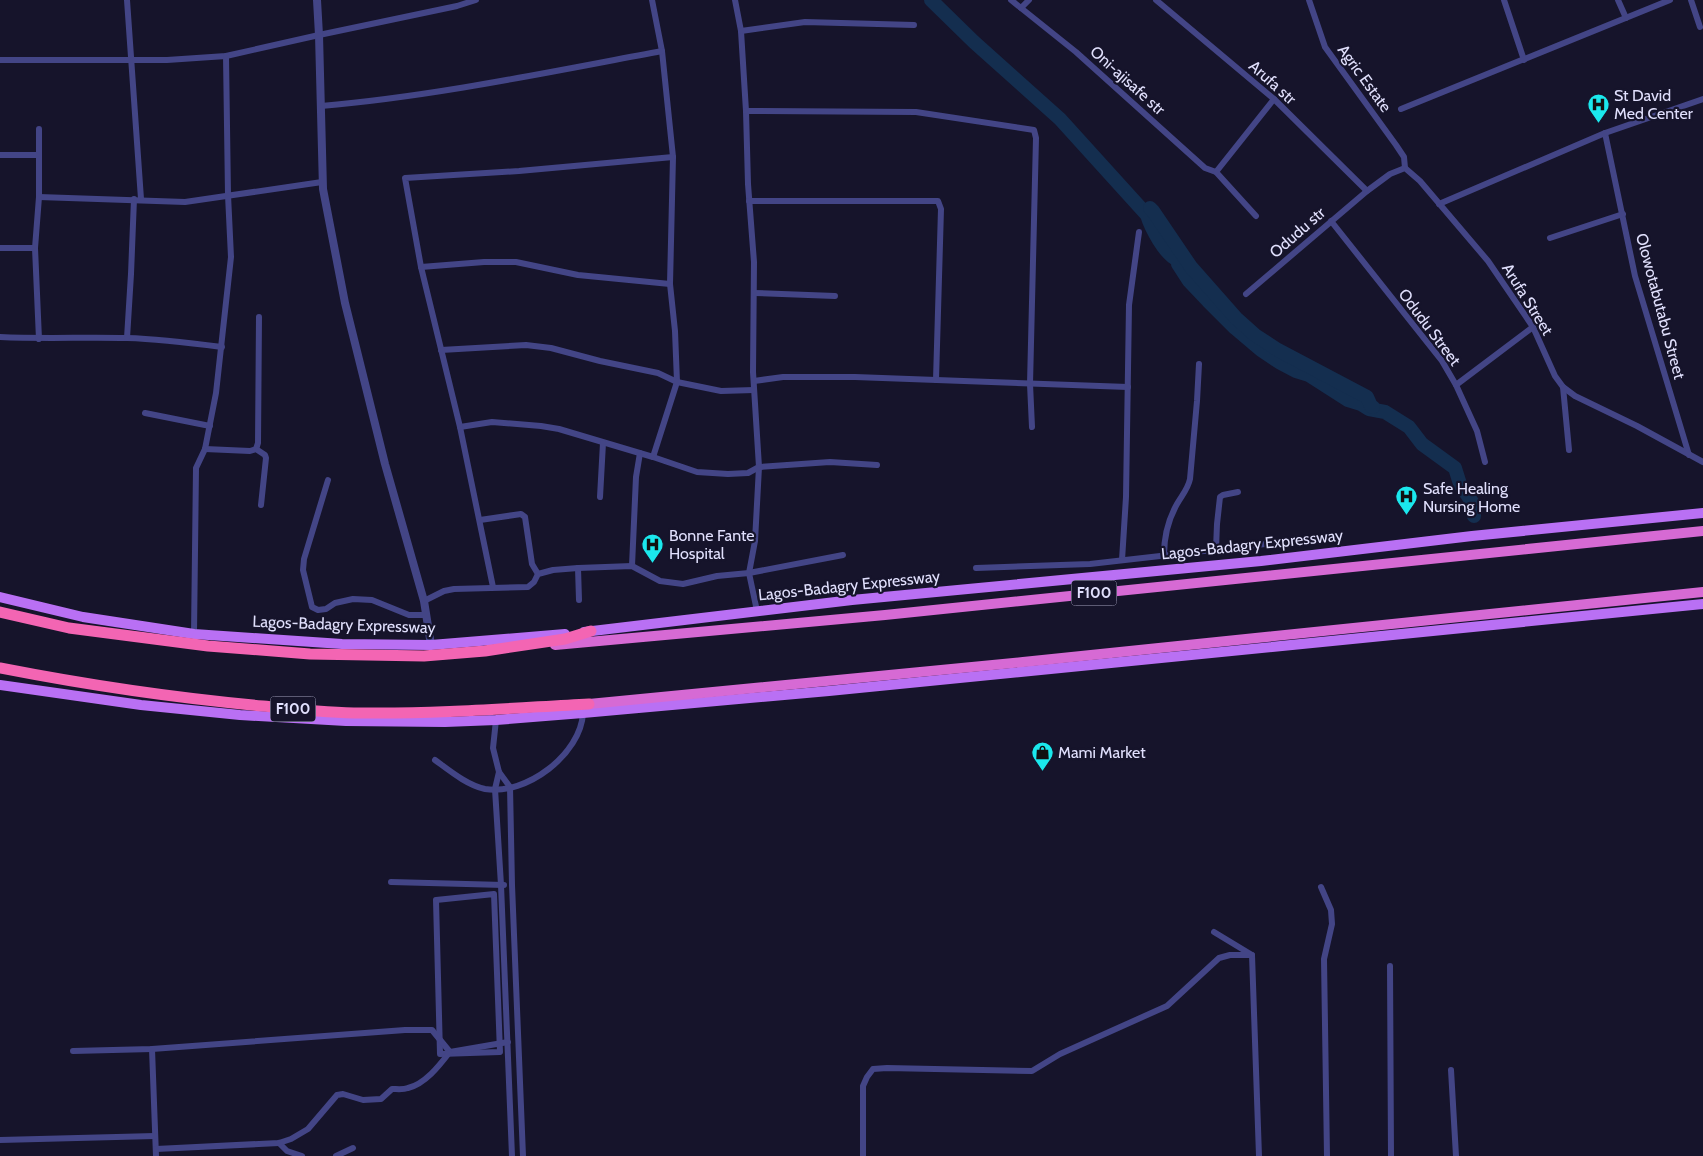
<svg xmlns="http://www.w3.org/2000/svg" width="1703" height="1156" font-family="Cabin,sans-serif">
  <style>
    .lines { fill: none; stroke-linecap: round; stroke-linejoin: round }
    .river { stroke: #142e4f; stroke-width: 14 }
    .minor { stroke: #434586; stroke-width: 6 }
    .tertiary { stroke: #434586; stroke-width: 8 }
    .primary { stroke: #b970f4; stroke-width: 10 }
    .trunk { stroke: #d66ad4; stroke-width: 10 }
    .motorway { stroke: #f365b3; stroke-width: 11 }
    .labels { text-anchor: middle; stroke-width: 4.5; stroke-linejoin: round; paint-order: stroke }
    .shield { fill: #16142b; stroke: #a4a3be; stroke-width: 1 }
    .shield-label { font-size: 15px; font-weight: bold; fill: #e1e0fd }
    .street-label { font-size: 16px; fill: #e1e0fd; stroke: #16142b }
    .poi-label { font-size: 16px; fill: #e1e0fd; stroke: #16142b; text-anchor: start }
  </style>
  <rect width="100%" height="100%" fill="#16142b"/>
  <g class="lines">
    <g class="river">
      <path d="M931 0 974 42 1060 119 1147 215C1151 228 1165 255 1178 260V264L1189 281 1208 301 1235 328 1261 350 1279 362 1296 371 1309 375 1348 400 1361 404 1369 409 1385 412 1409 427 1422 444 1455 468 1460 484 1474 505V516"/>
      <path d="M1150 208 1153 211 1191 267 1236 318 1255 335 1278 350 1367 397 1371 406 1373 407"/>
    </g>
    <g class="minor">
      <path d="M127 0 141 199"/>
      <path d="M652 0 662 51 673 157 670 284 675 331 677 382 653 457"/>
      <path d="M735 0 741 31 746 111 748 184 754 262 753 372 759 467 755 541 749 573 757 611"/>
      <path d="M1011 0 1076 52 1205 168 1216 172 1256 216"/>
      <path d="M1156 0 1274 99 1367 191"/>
      <path d="M1309 0 1325 47 1396 145 1404 157 1405 168"/>
      <path d="M1504 0 1524 60"/>
      <path d="M1618 0 1626 18"/>
      <path d="M1691 0 1700 27"/>
      <path d="M1021 8 1029 0"/>
      <path d="M741 31 805 22 914 25"/>
      <path d="M0 60H167L226 56 319 35 457 6 476 0"/>
      <path d="M321 106C435 96 549 72 662 51"/>
      <path d="M1401 109 1670 0"/>
      <path d="M746 111 916 112 1034 130 1036 138 1030 384 1032 427"/>
      <path d="M1605 133 1635 276 1689 455"/>
      <path d="M0 155H39"/>
      <path d="M1216 172 1274 99"/>
      <path d="M39 197 185 202 322 182"/>
      <path d="M749 201H938L941 209 936 380"/>
      <path d="M1439 204 1605 133 1703 99"/>
      <path d="M1331 221 1442 361 1456 385 1477 431 1485 462"/>
      <path d="M1550 238 1623 214"/>
      <path d="M0 248H35"/>
      <path d="M421 267 484 262H516L578 275 670 284"/>
      <path d="M754 293 835 296"/>
      <path d="M1246 294 1367 191 1390 174 1405 168 1420 181 1488 261 1533 327 1555 376 1563 387 1575 396 1637 426 1703 462"/>
      <path d="M0 337C42 339 85 337 127 338 159 339 191 343 222 347"/>
      <path d="M127 338 131 274 134 199"/>
      <path d="M39 339 35 248 39 197V129"/>
      <path d="M441 350 526 345 551 348 600 361 658 373 677 382 721 391 754 390"/>
      <path d="M754 381 783 377H855L1128 387"/>
      <path d="M1456 385 1533 327"/>
      <path d="M1563 387 1569 450"/>
      <path d="M145 413 210 426"/>
      <path d="M460 427 492 422 541 426 559 429 653 457 697 472 728 474 748 473 759 467 830 462 877 465"/>
      <path d="M205 449 250 451 256 449 258 443 259 317"/>
      <path d="M256 449 265 455 266 458 261 505"/>
      <path d="M328 480 304 559 303 570 312 607 318 610 326 609 335 603 353 599 372 600 409 615H426"/>
      <path d="M600 497 603 443"/>
      <path d="M480 520 521 514 525 517 532 564 538 574"/>
      <path d="M1216 549 1217 524 1220 497 1223 495 1238 492"/>
      <path d="M1164 555C1164 536 1168 520 1177 504 1182 495 1188 489 1190 479L1197 401 1199 364"/>
      <path d="M1122 560 1126 497 1129 305 1139 232"/>
      <path d="M632 566 636 477 640 453"/>
      <path d="M578 568 579 600"/>
      <path d="M976 568 1090 564 1326 537"/>
      <path d="M493 587 460 427 421 267 405 178 519 171 673 157"/>
      <path d="M424 601 444 591 454 589 528 587 534 582 538 574 553 570 578 568 632 566 660 581 683 584 717 576 749 573 843 555"/>
      <path d="M194 634 196 468 205 449 216 393 231 257 228 195 226 56"/>
      <path d="M496 720 493 748 499 772 510 787 512 885 523 1156"/>
      <path d="M435 760C450 771 467 785 485 789 526 796 581 754 583 713"/>
      <path d="M499 772 495 789 501 885 512 1156"/>
      <path d="M391 882 504 885"/>
      <path d="M1321 887 1331 910 1332 924 1324 959 1327 1156"/>
      <path d="M494 894 500 1052 440 1054 436 900Z"/>
      <path d="M1214 932 1252 955 1259 1156"/>
      <path d="M1390 966 1391 1156"/>
      <path d="M152 1049 156 1156"/>
      <path d="M73 1051 152 1049 405 1030H432L450 1052 508 1042"/>
      <path d="M1451 1070 1456 1156"/>
      <path d="M0 1140 155 1136"/>
      <path d="M279 1143 287 1151 302 1156"/>
      <path d="M156 1149 279 1143 291 1139 308 1129 337 1095 343 1094 363 1100 381 1099 392 1089C397 1089 403 1090 408 1088 425 1084 439 1066 449 1053"/>
      <path d="M336 1156 353 1148"/>
      <path d="M863 1156V1086L867 1077 873 1069 887 1068 1032 1071 1060 1054 1167 1006 1219 958 1230 955H1252"/>
    </g>
    <path class="tertiary" d="M317 0 319 35 323 189 345 303 385 464 424 601 431 645"/>
    <g class="primary">
      <path d="M0 597 83 617 194 634 342 644 431 645 565 634"/>
      <path d="M584 632 852 600 1261 561 1472 536 1703 513"/>
      <path d="M0 685 141 705 240 715 346 721 445 722 496 720 583 713 829 691 1703 604"/>
    </g>
    <g class="trunk">
      <path d="M555 645 885 615 1703 531"/>
      <path d="M589 704 1023 662 1703 592"/>
    </g>
    <g class="motorway">
      <path d="M0 612 69 628 208 646 310 654 424 656 485 651 565 639 591 631"/>
      <path d="M0 668C87 685 174 698 263 706 295 709 328 713 361 713 437 714 513 708 589 704"/>
    </g>
  </g>
  <defs>
    <symbol id="hospital-pin" viewBox="-11 -11 22 30"><path d="M0 17L-7.5 6A9.5 9.5 0 1 1 7.5 6Z" fill="#1be8ed" stroke="#16142b"/><path d="M-5-5h3v3.5h4V-5h3V5h-3V1.5h-4V5h-3Z" fill="#111"/></symbol>
    <symbol id="shop-pin" viewBox="-11 -11 22 30"><path d="M0 17L-7.5 6A9.5 9.5 0 1 1 7.5 6Z" fill="#1be8ed" stroke="#16142b"/><path d="M-5-2.5h2.3a2.7 3.5 0 0 1 5.4 0H5L5.5 6h-11ZM-1.5-2.5h3a1.5 2.3 0 0 0-3 0Z" fill="#111"/></symbol>
  </defs>
  <g fill-rule="evenodd">
    <use href="#hospital-pin" x="1586" y="92" width="25" height="34"/>
    <use href="#hospital-pin" x="1394" y="484" width="25" height="34"/>
    <use href="#hospital-pin" x="640" y="532" width="25" height="34"/>
    <use href="#shop-pin" x="1030" y="740" width="25" height="34"/>
  </g>
  <g class="labels">
    <g class="shield">
      <rect x="1071.5" y="580.5" width="45" height="25" rx="4"/>
      <rect x="270.5" y="696.5" width="45" height="25" rx="4"/>
    </g>
    <g class="shield-label">
      <text x="1094" y="598">F100</text>
      <text x="293" y="714">F100</text>
    </g>
    <g class="street-label">
      <text transform="translate(1365 78) rotate(54)" y="6">Agric Estate</text>
      <text transform="translate(1128 80) rotate(42)" y="6">Oni-ajisafe str</text>
      <text transform="translate(1273 82) rotate(42)" y="6">Arufa str</text>
      <text transform="translate(1297 232) rotate(-41)" y="6">Odudu str</text>
      <text transform="translate(1528 299) rotate(58)" y="6">Arufa Street</text>
      <text transform="translate(1661 306) rotate(75)" y="6">Olowotabutabu Street</text>
      <text transform="translate(1430 327) rotate(53)" y="6">Odudu Street</text>
      <text transform="translate(1252 544) rotate(-6)" y="6">Lagos-Badagry Expressway</text>
      <text transform="translate(849 585) rotate(-6)" y="6">Lagos-Badagry Expressway</text>
      <text transform="translate(344 624) rotate(2)" y="6">Lagos-Badagry Expressway</text>
    </g>
    <g class="poi-label">
      <text x="1614" y="101">St David<tspan x="1614" dy="18">Med Center</tspan></text>
      <text x="1423" y="494">Safe Healing<tspan x="1423" dy="18">Nursing Home</tspan></text>
      <text x="669" y="541">Bonne Fante<tspan x="669" dy="18">Hospital</tspan></text>
      <text x="1058" y="758">Mami Market</text>
    </g>
  </g>
</svg>
